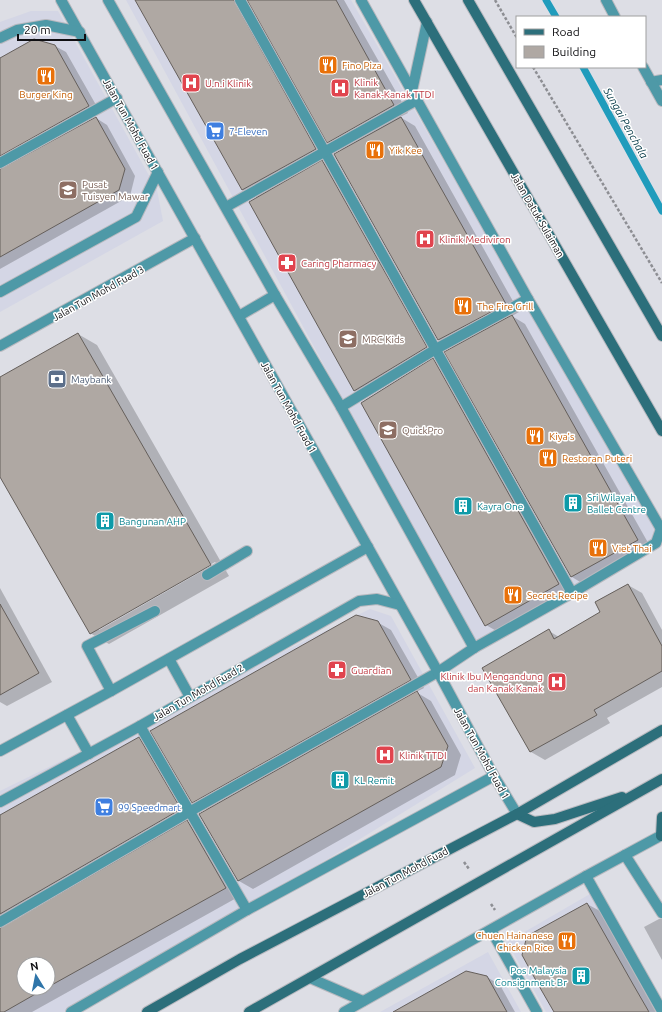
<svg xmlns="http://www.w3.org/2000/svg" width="662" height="1012" font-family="Ubuntu,sans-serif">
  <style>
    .built { fill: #d4d6e5; fill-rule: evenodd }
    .shadow { fill: #0003; fill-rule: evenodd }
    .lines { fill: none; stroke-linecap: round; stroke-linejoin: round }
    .stream { stroke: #209cbc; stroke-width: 7 }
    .building { fill: #afa8a3; stroke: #655f5b }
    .service-casing { stroke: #b8b9bf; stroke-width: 12 }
    .minor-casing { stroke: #b8b9bf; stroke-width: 12 }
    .secondary-casing { stroke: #b8b9bf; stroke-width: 12 }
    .path { stroke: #8d8e93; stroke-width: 2.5; stroke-dasharray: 3 2; stroke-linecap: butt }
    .service { stroke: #4e99a7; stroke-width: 10 }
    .minor { stroke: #4e99a7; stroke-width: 10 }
    .secondary { stroke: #2c6f7b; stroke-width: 10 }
    .labels { text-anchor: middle; stroke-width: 3; stroke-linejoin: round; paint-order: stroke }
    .food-label { font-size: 10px; fill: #c56008; stroke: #fff; text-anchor: start }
    .health-label { font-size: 10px; fill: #be3a42; stroke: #fff; text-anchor: start }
    .street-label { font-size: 10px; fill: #0f0f12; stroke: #fff }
    .shop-label { font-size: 10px; fill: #366cbe; stroke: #fff; text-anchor: start }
    .education-label { font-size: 10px; fill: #785e54; stroke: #fff; text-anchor: start }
    .service-label { font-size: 10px; fill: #4e5e75; stroke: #fff; text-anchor: start }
    .culture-label { font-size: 10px; fill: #0d838f; stroke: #fff; text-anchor: start }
    .water-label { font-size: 11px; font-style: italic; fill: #023745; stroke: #fff }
  </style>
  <rect width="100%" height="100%" fill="#dddee5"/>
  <g class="built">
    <path d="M126 0H351L662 540V546L479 651Z"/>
    <path d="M31 11H58L157 190 163 221 0 312V22Z"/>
    <path d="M370 609 391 616 475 768 80 1012H0V791ZM24 964H48V988H24Z"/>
    <path d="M590 894 655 1012H546L507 942Z"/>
    <path d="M488 952 521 1012H380Z"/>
  </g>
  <g class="shadow">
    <path d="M137 0H344L408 113 400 117 415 126 519 312 512 316 525 324 651 548 585 585 572 577 446 352 453 348 439 340 335 154 342 150 328 142 250 3 248 4V12L329 157 322 161 333 168 437 353 366 397 355 391 250 202 257 198 243 190Z"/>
    <path d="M55 46 66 52 100 112 8 163 5 166 96 118 107 125 135 176 130 196 0 269V59Z"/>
    <path d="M78 334 97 345 229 576 109 644 90 633 0 475V378ZM215 562 216 563 99 630V628Z"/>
    <path d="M433 360 447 367 573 592 500 633 486 625Z"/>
    <path d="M628 585 642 593 662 630V687L607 718 610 723 545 760 531 752 483 668 549 631 559 637 602 612Z"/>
    <path d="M0 588 52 682 7 706 0 702Z"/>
    <path d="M377 622 391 630 424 688 416 692 431 701 461 755 455 775 253 889 239 881 207 810 193 802Z"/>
    <path d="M139 738 153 746 194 817 187 822 202 830 240 896 32 1012H0V816ZM24 964H48V988H24Z"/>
    <path d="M587 904 600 911 656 1012H555Z"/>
    <path d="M659 919H662V960L644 927Z"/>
    <path d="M487 977 500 985 515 1012H395Z"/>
  </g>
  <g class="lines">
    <g class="stream">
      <path d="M546 0 556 17"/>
      <path d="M583 67 662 211"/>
    </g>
  </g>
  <g class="building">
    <path d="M135 0H234L316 149 242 190Z"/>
    <path d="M247 0H336L394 105 327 143Z"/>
    <path d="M34 39 55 45 89 106 0 156V58Z"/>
    <path d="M96 117 125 169 119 190 0 257V169Z"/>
    <path d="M401 117 506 304 438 340 334 154Z"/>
    <path d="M322 160 427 347 354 391 249 202Z"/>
    <path d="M512 315 638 540 571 577 444 352Z"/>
    <path d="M78 333 211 565 90 634 0 477V377Z"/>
    <path d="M433 358 559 584 485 626 361 403Z"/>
    <path d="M628 584 662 646V671L594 710 597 715 530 752 482 668 549 629 554 639 600 612 595 602Z"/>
    <path d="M0 604 39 673 0 695Z"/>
    <path d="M356 615 378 621 411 680 192 803 150 731Z"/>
    <path d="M417 691 448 746 441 767 238 881 199 814Z"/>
    <path d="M139 737 181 809 0 914V815Z"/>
    <path d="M187 820 226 888 48 987V964H24V988H46L4 1012H0V928Z"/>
    <path d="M587 903 634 986 649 1012H554L539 986 522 955 527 936Z"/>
    <path d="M466 971 487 976 507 1012H393Z"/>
  </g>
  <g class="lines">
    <defs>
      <g id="service">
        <path d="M240 0 572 593"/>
        <path d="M651 82 662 80"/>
        <path d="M0 163 117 98"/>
        <path d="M226 207 417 100"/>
        <path d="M239 316 275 295"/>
        <path d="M341 407 436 349 528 299"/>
        <path d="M207 575 247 551"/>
        <path d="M111 691 87 646 155 611"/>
        <path d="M140 726 247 910"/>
        <path d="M625 855 662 913"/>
        <path d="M586 876 662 1011"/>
        <path d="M0 922 189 812 438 672"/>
      </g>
      <g id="minor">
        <path d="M61 0 438 672 494 776 517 814"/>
        <path d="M108 0 275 295 341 407 474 648"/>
        <path d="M361 0 528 299 661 529"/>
        <path d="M606 0 615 17"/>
        <path d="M0 38 17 30 46 25 80 32"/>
        <path d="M643 67 662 101"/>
        <path d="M412 91 427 22"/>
        <path d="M0 292 136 217 158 172"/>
        <path d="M0 346 195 238"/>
        <path d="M169 659 190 697"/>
        <path d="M438 672 474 648 572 593 656 543 661 529"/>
        <path d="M67 715 89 754"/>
        <path d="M0 751 111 691 368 547"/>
        <path d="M0 802 140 726 359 601 377 599 400 605"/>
        <path d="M491 930 537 1012"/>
        <path d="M310 978 363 1001"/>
        <path d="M71 1012 247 910 494 776"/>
        <path d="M344 1012 586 876 662 835"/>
      </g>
      <g id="secondary">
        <path d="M414 0 662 431"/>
        <path d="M468 0 662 336"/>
        <path d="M517 814 534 822 555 819 622 797"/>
        <path d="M661 836 662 817"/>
        <path d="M147 1012 240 959 517 814 662 730"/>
        <path d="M249 1012 662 779"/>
      </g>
    </defs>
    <use href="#service" class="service-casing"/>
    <use href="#minor" class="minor-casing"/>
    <use href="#secondary" class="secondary-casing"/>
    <g class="path">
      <path d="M495 0 517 38"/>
      <path d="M533 67 662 283"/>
      <path d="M464 862 469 869"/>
      <path d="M491 904 495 910"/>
    </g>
    <use href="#service" class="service"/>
    <use href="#minor" class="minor"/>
    <use href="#secondary" class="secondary"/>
  </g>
  <defs>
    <symbol id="restaurant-square" viewBox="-11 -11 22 22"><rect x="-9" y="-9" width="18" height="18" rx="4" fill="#e8710a" stroke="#fff"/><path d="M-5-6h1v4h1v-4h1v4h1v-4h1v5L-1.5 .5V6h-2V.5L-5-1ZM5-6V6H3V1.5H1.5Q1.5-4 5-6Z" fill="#fff"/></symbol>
    <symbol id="hospital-square" viewBox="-11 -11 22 22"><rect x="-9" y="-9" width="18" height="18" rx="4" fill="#e0444e" stroke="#fff"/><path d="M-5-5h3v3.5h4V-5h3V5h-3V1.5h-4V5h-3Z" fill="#fff"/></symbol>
    <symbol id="supermarket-square" viewBox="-11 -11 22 22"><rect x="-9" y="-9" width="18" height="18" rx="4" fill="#3f7fe0" stroke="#fff"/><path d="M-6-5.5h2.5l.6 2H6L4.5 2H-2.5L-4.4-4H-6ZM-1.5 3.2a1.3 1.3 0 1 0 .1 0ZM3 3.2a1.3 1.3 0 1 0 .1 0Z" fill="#fff"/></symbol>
    <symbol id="school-square" viewBox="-11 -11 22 22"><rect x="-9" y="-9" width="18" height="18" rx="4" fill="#8d6e63" stroke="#fff"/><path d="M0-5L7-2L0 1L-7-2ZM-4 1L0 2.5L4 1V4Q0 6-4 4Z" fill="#fff"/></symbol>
    <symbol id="pharmacy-square" viewBox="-11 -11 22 22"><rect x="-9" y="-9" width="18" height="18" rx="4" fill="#e0444e" stroke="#fff"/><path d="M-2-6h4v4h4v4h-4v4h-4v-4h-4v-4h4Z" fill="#fff"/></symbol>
    <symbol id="bank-square" viewBox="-11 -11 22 22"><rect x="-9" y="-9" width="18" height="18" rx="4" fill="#5c6f8a" stroke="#fff"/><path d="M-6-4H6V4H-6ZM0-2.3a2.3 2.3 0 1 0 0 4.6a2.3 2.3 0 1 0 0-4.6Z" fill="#fff"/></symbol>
    <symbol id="building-square" viewBox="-11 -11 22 22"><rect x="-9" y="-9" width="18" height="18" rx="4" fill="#0f9aa8" stroke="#fff"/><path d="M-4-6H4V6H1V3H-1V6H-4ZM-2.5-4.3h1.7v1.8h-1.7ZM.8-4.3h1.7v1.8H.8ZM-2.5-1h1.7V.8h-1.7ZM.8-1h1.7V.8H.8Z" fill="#fff"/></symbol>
  </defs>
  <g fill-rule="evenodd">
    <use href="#restaurant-square" x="317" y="54" width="22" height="22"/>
    <use href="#restaurant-square" x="35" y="65" width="22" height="22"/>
    <use href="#hospital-square" x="180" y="72" width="22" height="22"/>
    <use href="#hospital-square" x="329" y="77" width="22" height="22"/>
    <use href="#supermarket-square" x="204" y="120" width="22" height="22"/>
    <use href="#restaurant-square" x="364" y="139" width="22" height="22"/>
    <use href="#school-square" x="57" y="179" width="22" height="22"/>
    <use href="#hospital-square" x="414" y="228" width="22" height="22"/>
    <use href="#pharmacy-square" x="276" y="252" width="22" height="22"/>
    <use href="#restaurant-square" x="452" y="295" width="22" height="22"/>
    <use href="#school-square" x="337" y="328" width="22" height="22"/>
    <use href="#bank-square" x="46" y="368" width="22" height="22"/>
    <use href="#school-square" x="377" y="419" width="22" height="22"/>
    <use href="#restaurant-square" x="524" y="425" width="22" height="22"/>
    <use href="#restaurant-square" x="537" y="447" width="22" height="22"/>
    <use href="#building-square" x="562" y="492" width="22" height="22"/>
    <use href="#building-square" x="452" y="495" width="22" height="22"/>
    <use href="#building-square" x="94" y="510" width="22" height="22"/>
    <use href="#restaurant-square" x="587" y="537" width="22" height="22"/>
    <use href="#restaurant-square" x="502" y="584" width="22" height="22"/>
    <use href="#pharmacy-square" x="326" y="659" width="22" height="22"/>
    <use href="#hospital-square" x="546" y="671" width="22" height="22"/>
    <use href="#hospital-square" x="374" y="744" width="22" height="22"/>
    <use href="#building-square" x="329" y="769" width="22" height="22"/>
    <use href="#supermarket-square" x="93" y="796" width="22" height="22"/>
    <use href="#restaurant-square" x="556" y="930" width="22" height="22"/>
    <use href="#building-square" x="570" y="965" width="22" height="22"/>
  </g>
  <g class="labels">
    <g class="food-label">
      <text x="342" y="69">Fino Piza</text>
      <text x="46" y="98" text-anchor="middle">Burger King</text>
      <text x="389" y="154">Yik Kee</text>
      <text x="477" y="310">The Fire Grill</text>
      <text x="549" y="440">Kiya's</text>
      <text x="562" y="462">Restoran Puteri</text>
      <text x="612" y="552">Viet Thai</text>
      <text x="527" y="599">Secret Recipe</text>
      <text x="553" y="939" text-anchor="end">Chuen Hainanese<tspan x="553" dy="12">Chicken Rice</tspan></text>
    </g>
    <g class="health-label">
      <text x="354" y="86">Klinik<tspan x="354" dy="12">Kanak-Kanak TTDI</tspan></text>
      <text x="205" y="87">U.n.i Klinik</text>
      <text x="439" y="243">Klinik Mediviron</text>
      <text x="301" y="267">Caring Pharmacy</text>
      <text x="351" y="674">Guardian</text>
      <text x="543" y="680" text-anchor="end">Klinik Ibu Mengandung<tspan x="543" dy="12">dan Kanak Kanak</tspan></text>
      <text x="399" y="759">Klinik TTDI</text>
    </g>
    <g class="street-label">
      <text transform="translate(131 124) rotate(61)" y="4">Jalan Tun Mohd Fuad 1</text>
      <text transform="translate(538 215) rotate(60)" y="4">Jalan Datuk Sulaiman</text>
      <text transform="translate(98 293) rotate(-29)" y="4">Jalan Tun Mohd Fuad 3</text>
      <text transform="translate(289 407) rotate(61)" y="4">Jalan Tun Mohd Fuad 1</text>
      <text transform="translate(198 692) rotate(-30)" y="4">Jalan Tun Mohd Fuad 2</text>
      <text transform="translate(482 753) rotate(61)" y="4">Jalan Tun Mohd Fuad 1</text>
      <text transform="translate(405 872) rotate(-28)" y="4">Jalan Tun Mohd Fuad</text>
    </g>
    <g class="shop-label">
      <text x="229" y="135">7-Eleven</text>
      <text x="118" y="811">99 Speedmart</text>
    </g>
    <g class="education-label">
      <text x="82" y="188">Pusat<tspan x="82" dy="12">Tuisyen Mawar</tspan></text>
      <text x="362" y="343">MRC Kids</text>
      <text x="402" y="434">QuickPro</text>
    </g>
    <g class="service-label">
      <text x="71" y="383">Maybank</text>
    </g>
    <g class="culture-label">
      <text x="587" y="501">Sri Wilayah<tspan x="587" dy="12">Ballet Centre</tspan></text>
      <text x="477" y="510">Kayra One</text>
      <text x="119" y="525">Bangunan AHP</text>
      <text x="354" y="784">KL Remit</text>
      <text x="567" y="974" text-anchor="end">Pos Malaysia<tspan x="567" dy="12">Consignment Br</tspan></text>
    </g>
    <g class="water-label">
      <text transform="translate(626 123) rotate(61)" y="4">Sungai Penchala</text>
    </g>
  </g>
  <rect x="516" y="16" width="130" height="52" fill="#ffffff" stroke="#9f9fa0"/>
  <rect x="524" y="29" width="20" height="6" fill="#2c6f7b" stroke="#9f9fa0"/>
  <text x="552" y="36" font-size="12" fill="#0f0f12">Road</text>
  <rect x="524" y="46" width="20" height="12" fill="#afa8a3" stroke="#9f9fa0"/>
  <text x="552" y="56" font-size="12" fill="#0f0f12">Building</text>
  <g transform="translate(36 976) rotate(350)"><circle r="19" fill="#ffffff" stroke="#9f9fa0"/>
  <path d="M0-3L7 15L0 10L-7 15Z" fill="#2f75a9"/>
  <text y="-6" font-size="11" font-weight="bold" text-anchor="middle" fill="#0f0f12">N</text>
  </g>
  <path d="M18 34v6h67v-6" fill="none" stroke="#0f0f12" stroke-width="2"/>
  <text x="24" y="34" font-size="12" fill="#0f0f12" stroke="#ffffff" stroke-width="3" paint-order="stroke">20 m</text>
</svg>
